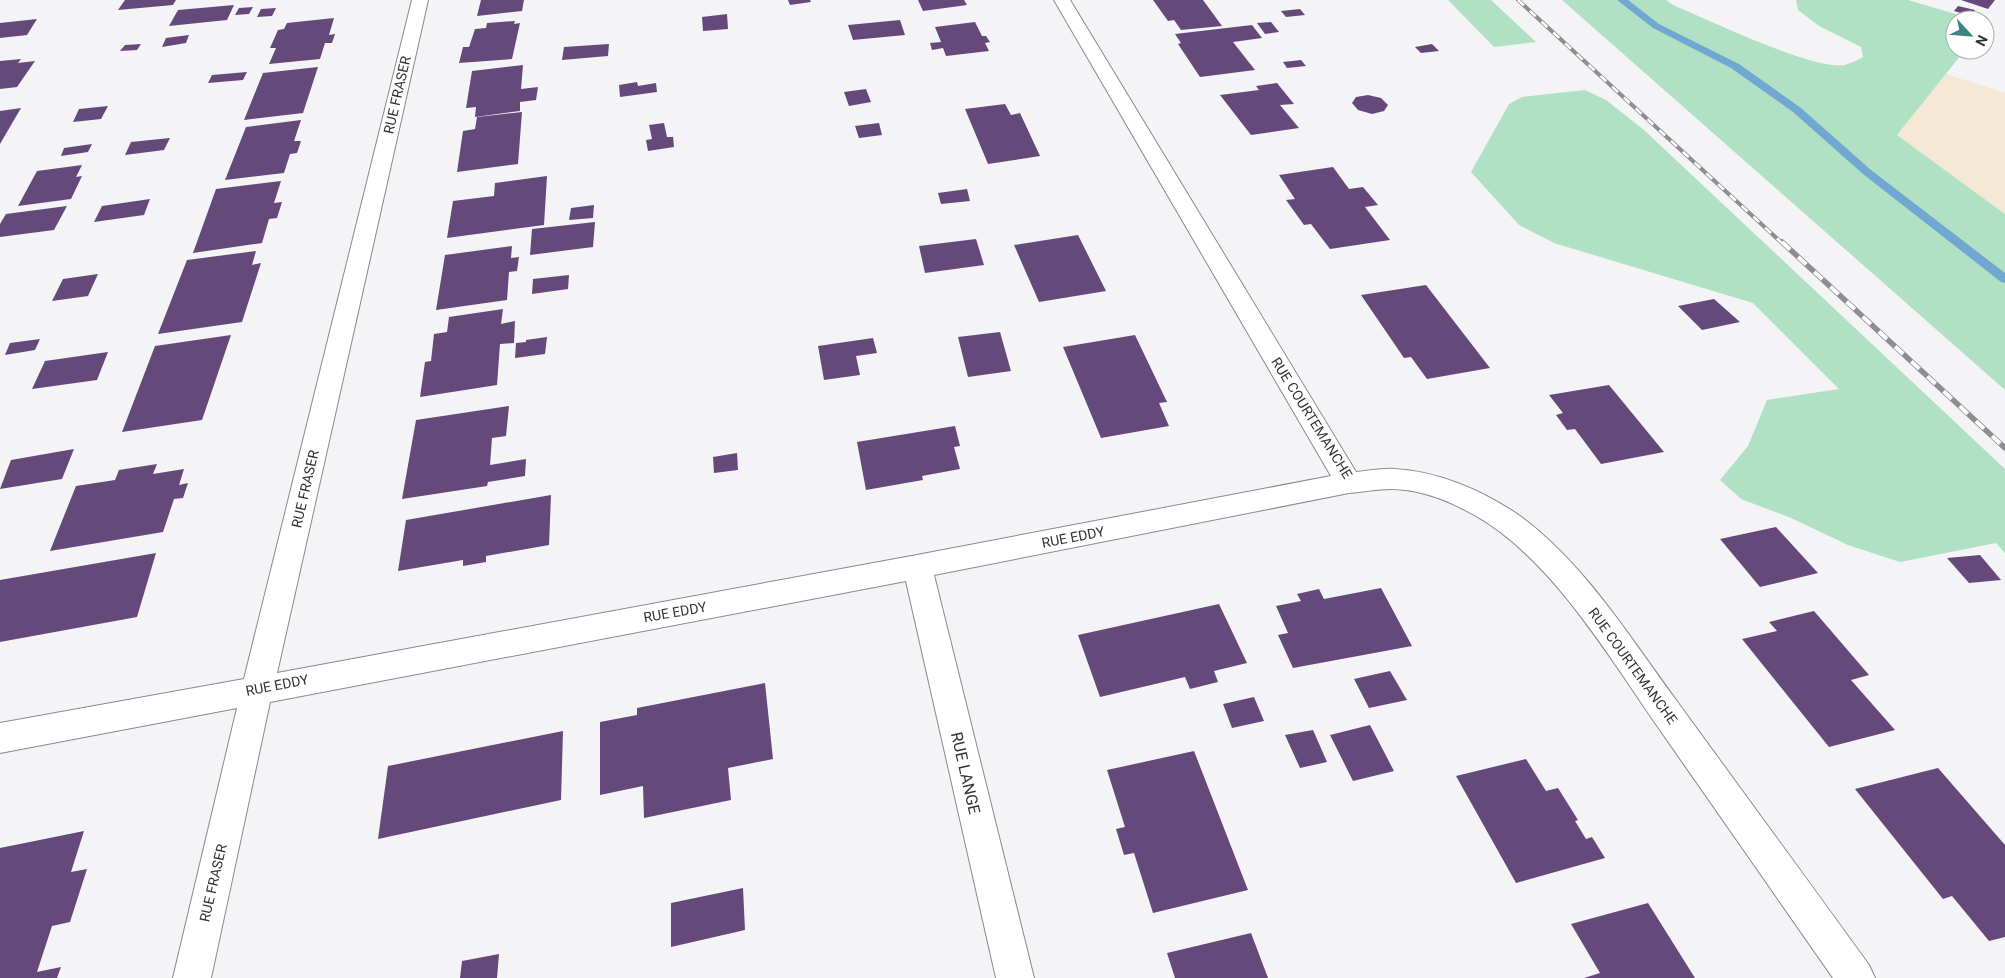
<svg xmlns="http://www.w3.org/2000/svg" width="2005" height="978" font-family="Roboto,sans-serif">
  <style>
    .industrial { fill: #f5e8d4 }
    .green { fill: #b0e1c4 }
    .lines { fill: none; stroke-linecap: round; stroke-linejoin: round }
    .stream { fill: #70a8d2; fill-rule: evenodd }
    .building { fill: #66497b }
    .street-casing { stroke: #8a888b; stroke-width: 2 }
    .street { fill: #fff; fill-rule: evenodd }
    .rail-far1-casing { stroke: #8e8e90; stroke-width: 4 }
    .rail-casing { stroke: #8e8e90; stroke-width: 5.5 }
    .rail-far1 { stroke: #fff; stroke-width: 2.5; stroke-dasharray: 8; stroke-linecap: butt }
    .rail { stroke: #fff; stroke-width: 4; stroke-dasharray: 11; stroke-linecap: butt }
    .labels { text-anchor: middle; stroke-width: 5; stroke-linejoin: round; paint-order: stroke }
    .street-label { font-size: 14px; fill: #343435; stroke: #fff }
    .near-street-label { font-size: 16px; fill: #343435; stroke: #fff }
  </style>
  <rect width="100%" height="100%" fill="#f4f3f6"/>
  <path class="industrial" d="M1946 74 2005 93V214L1897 135Z"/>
  <g class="green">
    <path d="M1448 0H1491L1536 42 1494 47Z"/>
    <path d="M1562 0H1666L1673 5C1707 19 1814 71 1845 65 1851 63 1858 60 1863 57L1861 47 1819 26 1798 10 1796 0H1908L1976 20H1955V50H1965L1897 135 2005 214V390Z"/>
    <path d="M1585 90 1606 100 1644 130 2005 469V553L1996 543 1900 562 1848 545 1791 518 1741 499 1720 480 1748 446 1767 400 1839 389 1753 303 1554 243 1519 225 1471 172 1509 104 1522 97Z"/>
  </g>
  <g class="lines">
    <path class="stream" d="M1617 0H1628L1659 24 1739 64 1801 108 1871 170 2005 273V283L2001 282 1863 174 1793 112 1731 68 1653 28Z"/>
  </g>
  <g class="building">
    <path d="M125 0H176L173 5 118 10Z"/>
    <path d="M481 0H524L522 11 477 16Z"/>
    <path d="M788 0H810L811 2 790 5Z"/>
    <path d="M918 0H964L967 5 923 11Z"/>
    <path d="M1153 0H1203L1222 26 1181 30 1174 20 1168 21Z"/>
    <path d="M1961 0H1995L1988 9Z"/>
    <path d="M234 5 227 20 169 26 178 10Z"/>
    <path d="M1958 6 1975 10 1971 16 1954 11Z"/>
    <path d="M253 7 249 14 235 15 239 8Z"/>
    <path d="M276 8 272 16 257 17 261 9Z"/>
    <path d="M1300 9 1305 15 1286 17 1281 11Z"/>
    <path d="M727 14 728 29 703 31 702 17Z"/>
    <path d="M334 18 329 35 335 34 332 43H325L320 59 269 64 276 48H270L278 30 284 29 287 23Z"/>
    <path d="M37 19 27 35 0 38V23Z"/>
    <path d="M900 20 905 35 853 40 848 25Z"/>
    <path d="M515 21 514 24 520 23 512 59 459 63 463 47H469L475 29 486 28 487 23Z"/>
    <path d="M975 22 982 36H986L990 42 985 43 989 51 946 56 943 48 932 50 930 43 941 42 935 27Z"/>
    <path d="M1271 22 1279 32 1265 34 1257 23Z"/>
    <path d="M1252 25 1262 38 1233 42 1255 70 1200 77 1178 44 1181 43 1175 34Z"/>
    <path d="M189 35 186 43 162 47 166 38Z"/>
    <path d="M141 44 137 50 120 51 125 45Z"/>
    <path d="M609 44 608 56 562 60 564 47Z"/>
    <path d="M1432 44 1439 51 1421 53 1415 47Z"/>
    <path d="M21 59 18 63 35 61 17 87 0 89V61Z"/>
    <path d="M1301 60 1306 66 1287 68 1283 62Z"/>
    <path d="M523 65 521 89 538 87 536 100 520 102V111L475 117 476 107 466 108 472 71Z"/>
    <path d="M318 67 303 113 244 120 263 73Z"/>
    <path d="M247 72 243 80 208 83 212 75Z"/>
    <path d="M637 82 638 86 656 83 657 92 620 97 619 85Z"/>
    <path d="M1277 83 1294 104 1280 105 1299 128 1251 135 1220 95 1259 90 1256 86Z"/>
    <path d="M866 89 871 102 849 106 844 92Z"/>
    <path d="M1368 95 1381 98 1388 105 1384 111 1372 114 1358 110 1352 103 1356 97Z"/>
    <path d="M1005 104 1011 115 1020 113 1040 156 988 164 965 109Z"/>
    <path d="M108 106 101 119 73 122 79 109Z"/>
    <path d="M21 108 0 144V111Z"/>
    <path d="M522 112 518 164 457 172 463 131 475 129 477 117Z"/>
    <path d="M301 120 294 141H301L297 153 290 154 284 173 225 180 246 127Z"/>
    <path d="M664 123 667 137H673L674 147 648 151 646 140 652 139 649 125Z"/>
    <path d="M879 123 882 135 859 138 855 126Z"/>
    <path d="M170 138 164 150 125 155 131 142Z"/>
    <path d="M92 144 88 152 61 156 64 148Z"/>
    <path d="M82 165 76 177 82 176 71 199 18 206 37 171Z"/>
    <path d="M1333 167 1349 189 1363 187 1378 205 1365 207 1390 240 1330 249 1311 224 1304 225 1286 200 1295 199 1279 175Z"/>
    <path d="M547 176 544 225 447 238 453 201 494 196 495 183Z"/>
    <path d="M281 181 274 203 282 202 277 218 269 219 262 243 193 253 216 189Z"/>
    <path d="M967 189 970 201 941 204 938 193Z"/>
    <path d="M150 199 144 215 94 222 102 206Z"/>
    <path d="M594 205 593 218 569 220 571 208Z"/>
    <path d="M67 206 54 230 0 237V224L6 214Z"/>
    <path d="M595 222 593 247 530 255 532 229Z"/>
    <path d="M1078 235 1106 291 1039 302 1014 245Z"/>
    <path d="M976 239 984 265 925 273 919 246Z"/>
    <path d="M512 246 511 258 519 257 517 271 509 272 507 300 436 310 445 255Z"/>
    <path d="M256 251 252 265 261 263 242 322 158 334 187 260Z"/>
    <path d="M98 274 88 296 52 301 63 279Z"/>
    <path d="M569 275 568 289 532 294 533 279Z"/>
    <path d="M1426 285 1490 368 1427 379 1411 357 1404 358 1361 295Z"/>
    <path d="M1714 299 1740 322 1702 330 1678 306Z"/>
    <path d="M503 309 501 324 515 321 514 343 500 344 497 385 420 397 425 362 431 361 434 334 447 332 449 317Z"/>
    <path d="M1000 332 1011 371 968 377 958 337Z"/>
    <path d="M231 335 202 420 122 432 155 346Z"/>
    <path d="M1135 335 1167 402 1159 403 1169 426 1101 438 1063 347Z"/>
    <path d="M547 337 545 354 515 358 516 343 526 342V340Z"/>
    <path d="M873 338 877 353 856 356 860 375 824 380 818 346Z"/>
    <path d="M40 339 35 350 5 355 10 343Z"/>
    <path d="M108 352 97 380 32 389 45 361Z"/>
    <path d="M1609 385 1664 452 1601 464 1575 429 1567 430 1556 415 1563 413 1549 395Z"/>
    <path d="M509 406 506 436 492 438 490 465 526 459 525 476 488 482 487 486 402 499 416 420Z"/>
    <path d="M955 426 960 446 954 447 960 469 922 476 923 480 866 490 857 442Z"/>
    <path d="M74 449 62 479 0 489 11 460Z"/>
    <path d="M737 453 738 470 714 473 713 457Z"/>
    <path d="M157 464 153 474 184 469 179 485 188 483 183 498 174 499 163 532 50 551 76 486 115 480 119 470Z"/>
    <path d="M551 495 549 545 486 556V562L463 566V560L398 571 406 520Z"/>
    <path d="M1776 527 1818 573 1760 587 1720 539Z"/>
    <path d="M156 553 137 617 0 642V580Z"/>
    <path d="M1980 555 2001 580 1969 583 1947 558Z"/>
    <path d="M1381 588 1412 646 1293 668 1278 635 1288 633 1276 606 1301 601 1297 594 1319 589 1324 599Z"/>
    <path d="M1219 604 1247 663 1214 671 1218 682 1190 689 1185 677 1100 697 1078 635Z"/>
    <path d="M1814 611 1869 675 1851 680 1895 730 1829 747 1742 639 1777 631 1769 622Z"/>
    <path d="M1390 671 1407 700 1369 708 1354 679Z"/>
    <path d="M765 683 773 759 728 768 731 800 644 818 643 786 600 795V722L637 715V708Z"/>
    <path d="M1254 697 1264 721 1232 728 1223 704Z"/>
    <path d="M1370 725 1394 771 1353 781 1330 735Z"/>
    <path d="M1313 730 1327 762 1300 768 1285 735Z"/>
    <path d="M563 731 561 800 378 839 388 766Z"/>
    <path d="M1194 751 1248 890 1153 913 1134 853 1124 855 1116 829 1125 827 1107 770Z"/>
    <path d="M1526 759 1546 791 1558 788 1578 820 1575 821 1586 839 1592 837 1605 858 1516 883 1456 776Z"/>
    <path d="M1938 768 2005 845V937L1989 941 1952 896 1943 899 1855 789Z"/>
    <path d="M84 831 71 872 87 869 70 922 52 926 37 972 61 967 57 978H0V848Z"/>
    <path d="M743 888 745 930 671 947V903Z"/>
    <path d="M1648 903 1695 978H1584L1600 973 1571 924Z"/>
    <path d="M1251 933 1268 978H1175L1167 953Z"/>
    <path d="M499 954 497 978H460L462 961Z"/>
  </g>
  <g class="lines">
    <defs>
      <path id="street" d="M412 0H428L277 673 917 555 1331 476 1054 0H1070L1356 472C1369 471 1381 468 1394 469 1438 471 1484 491 1520 516 1584 563 1629 636 1676 700 1740 788 1805 876 1869 965L1875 978H1833C1775 895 1718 813 1660 730 1611 660 1552 559 1476 516 1450 501 1421 489 1390 489 1377 489 1363 492 1349 493L934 575 1034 978H996L906 581 270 702 211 978H173L237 708 0 753V723L244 679Z"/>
    </defs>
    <use href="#street" class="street-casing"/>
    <use href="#street" class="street"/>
    <defs>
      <path id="rail-far1" d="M1518 0 1783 244"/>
      <path id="rail" d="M1782 242 2005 448"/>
    </defs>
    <use href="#rail-far1" class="rail-far1-casing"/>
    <use href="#rail" class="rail-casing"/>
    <use href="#rail-far1" class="rail-far1"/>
    <use href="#rail" class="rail"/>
  </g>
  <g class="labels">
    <g class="street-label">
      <text transform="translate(397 95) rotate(-77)" y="5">RUE FRASER</text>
      <text transform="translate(1312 418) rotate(58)" y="5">RUE COURTEMANCHE</text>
      <text transform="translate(305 489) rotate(-77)" y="5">RUE FRASER</text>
      <text transform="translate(1073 537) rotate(-11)" y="5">RUE EDDY</text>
      <text transform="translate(675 612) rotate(-10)" y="5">RUE EDDY</text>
      <text transform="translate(1633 666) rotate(54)" y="5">RUE COURTEMANCHE</text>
      <text transform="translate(277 685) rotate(-11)" y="5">RUE EDDY</text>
      <text transform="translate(213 883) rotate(-77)" y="5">RUE FRASER</text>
    </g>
    <g class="near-street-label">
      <text transform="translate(966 773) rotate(77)" y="6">RUE LANGE</text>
    </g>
  </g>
  <g transform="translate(1970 35) rotate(116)"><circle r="24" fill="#ffffff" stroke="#aeaeae"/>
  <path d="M0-4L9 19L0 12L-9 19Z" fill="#3d8583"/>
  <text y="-8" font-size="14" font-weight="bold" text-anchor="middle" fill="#343435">N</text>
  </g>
</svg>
